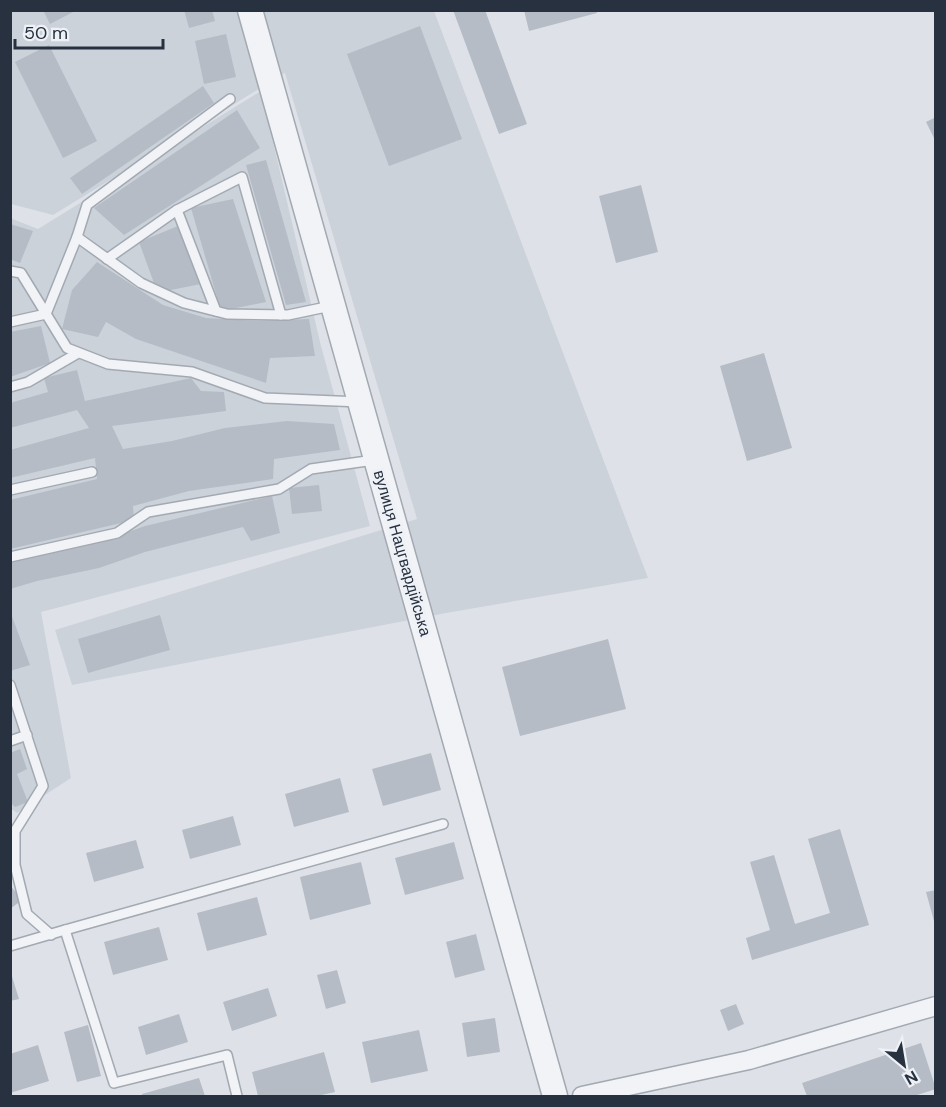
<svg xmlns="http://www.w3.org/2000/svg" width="946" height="1107" font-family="'DM Sans',sans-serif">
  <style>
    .built { fill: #ccd2da }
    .building { fill: #b5bcc5 }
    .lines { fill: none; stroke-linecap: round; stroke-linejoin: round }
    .service-casing { stroke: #a3a9b2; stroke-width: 12 }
    .minor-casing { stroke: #a3a9b2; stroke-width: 21 }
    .tertiary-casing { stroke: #a3a9b2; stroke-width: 27 }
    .service { stroke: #f1f3f6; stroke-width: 9 }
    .minor { stroke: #f1f3f6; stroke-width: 18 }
    .tertiary { stroke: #f1f3f6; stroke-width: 24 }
    .labels { text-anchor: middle; stroke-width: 6; stroke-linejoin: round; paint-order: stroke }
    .street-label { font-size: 16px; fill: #27313f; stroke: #eef1f6 }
  </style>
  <rect width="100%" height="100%" fill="#dee2e8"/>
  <g class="built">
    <path d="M10 11H434L648 578 446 613 72 685 55 630 417 519 285 73 53 215 11 204Z"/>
    <path d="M261 91 321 346 370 526 41 612 71 778 17 813 10 808V218L38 229Z"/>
  </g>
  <g class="building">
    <path d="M43 10H77L50 24Z"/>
    <path d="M184 10H212L215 21 189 28Z"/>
    <path d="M453 10H485L527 124 499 134Z"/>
    <path d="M524 10H596L597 13 529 31Z"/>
    <path d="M420 26 462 139 389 166 347 54Z"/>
    <path d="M226 34 236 77 204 84 195 41Z"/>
    <path d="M49 45 97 141 63 158 15 62Z"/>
    <path d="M203 86 214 103 82 194 70 178Z"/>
    <path d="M237 110 260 148 124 235 94 208Z"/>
    <path d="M936 117V142L926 122Z"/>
    <path d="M266 160 306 302 286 305 246 165Z"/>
    <path d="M641 185 658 252 616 263 599 196Z"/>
    <path d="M233 199 266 302 221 311 191 208Z"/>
    <path d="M10 224 33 231 20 263 10 259Z"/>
    <path d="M178 226 201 284 166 291 154 283 139 242Z"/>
    <path d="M97 262 163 305 206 318 258 321 309 319 315 356 270 358 266 383 136 339 106 322 98 337 62 329 72 290Z"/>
    <path d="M41 326 50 363 10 377V332Z"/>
    <path d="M764 353 792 448 747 461 720 366Z"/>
    <path d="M77 370 85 401 191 378 201 391 224 392 226 411 112 426 123 449 172 441 225 428 287 421 334 424 340 450 274 459 273 479 189 491 133 506 134 520 10 549V500L97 479 95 458 10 478V450L89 428 77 410 10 428V403L48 392 44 378Z"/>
    <path d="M319 485 322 511 292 514 289 488Z"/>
    <path d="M272 496 280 533 251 541 243 527 145 552 99 568 37 581 10 589V563L36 553 103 541 145 526Z"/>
    <path d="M10 611 30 665 10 671Z"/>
    <path d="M160 615 170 650 88 673 78 639Z"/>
    <path d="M608 639 626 709 520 736 502 667Z"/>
    <path d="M20 749 27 769 17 774 28 802 15 807 10 802V753Z"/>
    <path d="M431 753 441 790 383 806 372 769Z"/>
    <path d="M340 778 349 812 294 827 285 794Z"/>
    <path d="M233 816 241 845 190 859 182 830Z"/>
    <path d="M840 829 869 925 752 960 746 938 770 930 750 862 774 855 795 924 830 913 808 839Z"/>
    <path d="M136 840 144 868 94 882 86 853Z"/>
    <path d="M454 842 464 879 405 895 395 858Z"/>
    <path d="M361 862 371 904 310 920 300 877Z"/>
    <path d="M10 885 22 900 10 909Z"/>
    <path d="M936 890V925H935L926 892Z"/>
    <path d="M257 897 267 935 207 951 197 913Z"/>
    <path d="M159 927 168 960 113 975 104 942Z"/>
    <path d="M476 934 485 970 455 978 446 942Z"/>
    <path d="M10 970 19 999 10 1001Z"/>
    <path d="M337 970 346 1003 326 1009 317 975Z"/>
    <path d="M268 988 277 1016 232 1031 223 1002Z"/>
    <path d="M736 1004 744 1024 728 1031 720 1010Z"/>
    <path d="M179 1014 188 1042 146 1055 138 1027Z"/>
    <path d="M495 1018 500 1052 467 1057 462 1023Z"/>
    <path d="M88 1025 101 1076 77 1082 64 1032Z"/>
    <path d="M419 1030 428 1071 371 1083 362 1042Z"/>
    <path d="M921 1043 936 1089 914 1096H807L802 1083Z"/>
    <path d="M38 1045 49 1081 10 1093V1054Z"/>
    <path d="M324 1052 335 1092 317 1096H258L252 1072Z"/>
    <path d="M199 1078 205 1096H142V1094Z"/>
  </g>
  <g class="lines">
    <defs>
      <g id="service">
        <path d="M177 210 216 311"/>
        <path d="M77 237 87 205 230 99"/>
        <path d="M107 259 177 210 242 177 281 315"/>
        <path d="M10 271 21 273 67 348 108 364 192 372 265 398 360 402"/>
        <path d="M10 322 46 314 77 237 141 283 184 303 227 314 288 315 331 306"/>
        <path d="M10 387 28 382 78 353"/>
        <path d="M10 490 92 472"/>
        <path d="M10 557 117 533 148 512 279 489 311 469 374 460"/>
        <path d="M10 685 43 786 15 831V865L27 914 51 935"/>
        <path d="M10 741 27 735"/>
        <path d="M65 930 443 824"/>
        <path d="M10 946 65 930 114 1083 227 1055 237 1096"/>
      </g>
      <path id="minor" d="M582 1096 749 1060 936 1006"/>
      <path id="tertiary" d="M250 10 555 1096"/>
    </defs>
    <use href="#service" class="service-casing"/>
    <use href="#minor" class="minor-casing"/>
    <use href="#tertiary" class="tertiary-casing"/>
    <use href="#service" class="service"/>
    <use href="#minor" class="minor"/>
    <use href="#tertiary" class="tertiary"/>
  </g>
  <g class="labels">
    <g class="street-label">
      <text transform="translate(403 553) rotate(74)" y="6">вулиця Нацгвардійська</text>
    </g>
  </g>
  <rect width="946" height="1107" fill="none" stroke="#27313f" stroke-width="24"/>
  <g transform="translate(904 1065) rotate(150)" stroke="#eef1f6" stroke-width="4.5" paint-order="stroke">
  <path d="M0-4.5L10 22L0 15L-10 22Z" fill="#27313f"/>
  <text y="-9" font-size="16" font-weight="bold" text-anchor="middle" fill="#27313f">N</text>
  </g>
  <path d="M15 39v9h148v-9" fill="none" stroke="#27313f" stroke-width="3"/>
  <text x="24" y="39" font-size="18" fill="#27313f" stroke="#eef1f6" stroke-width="4.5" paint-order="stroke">50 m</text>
</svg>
